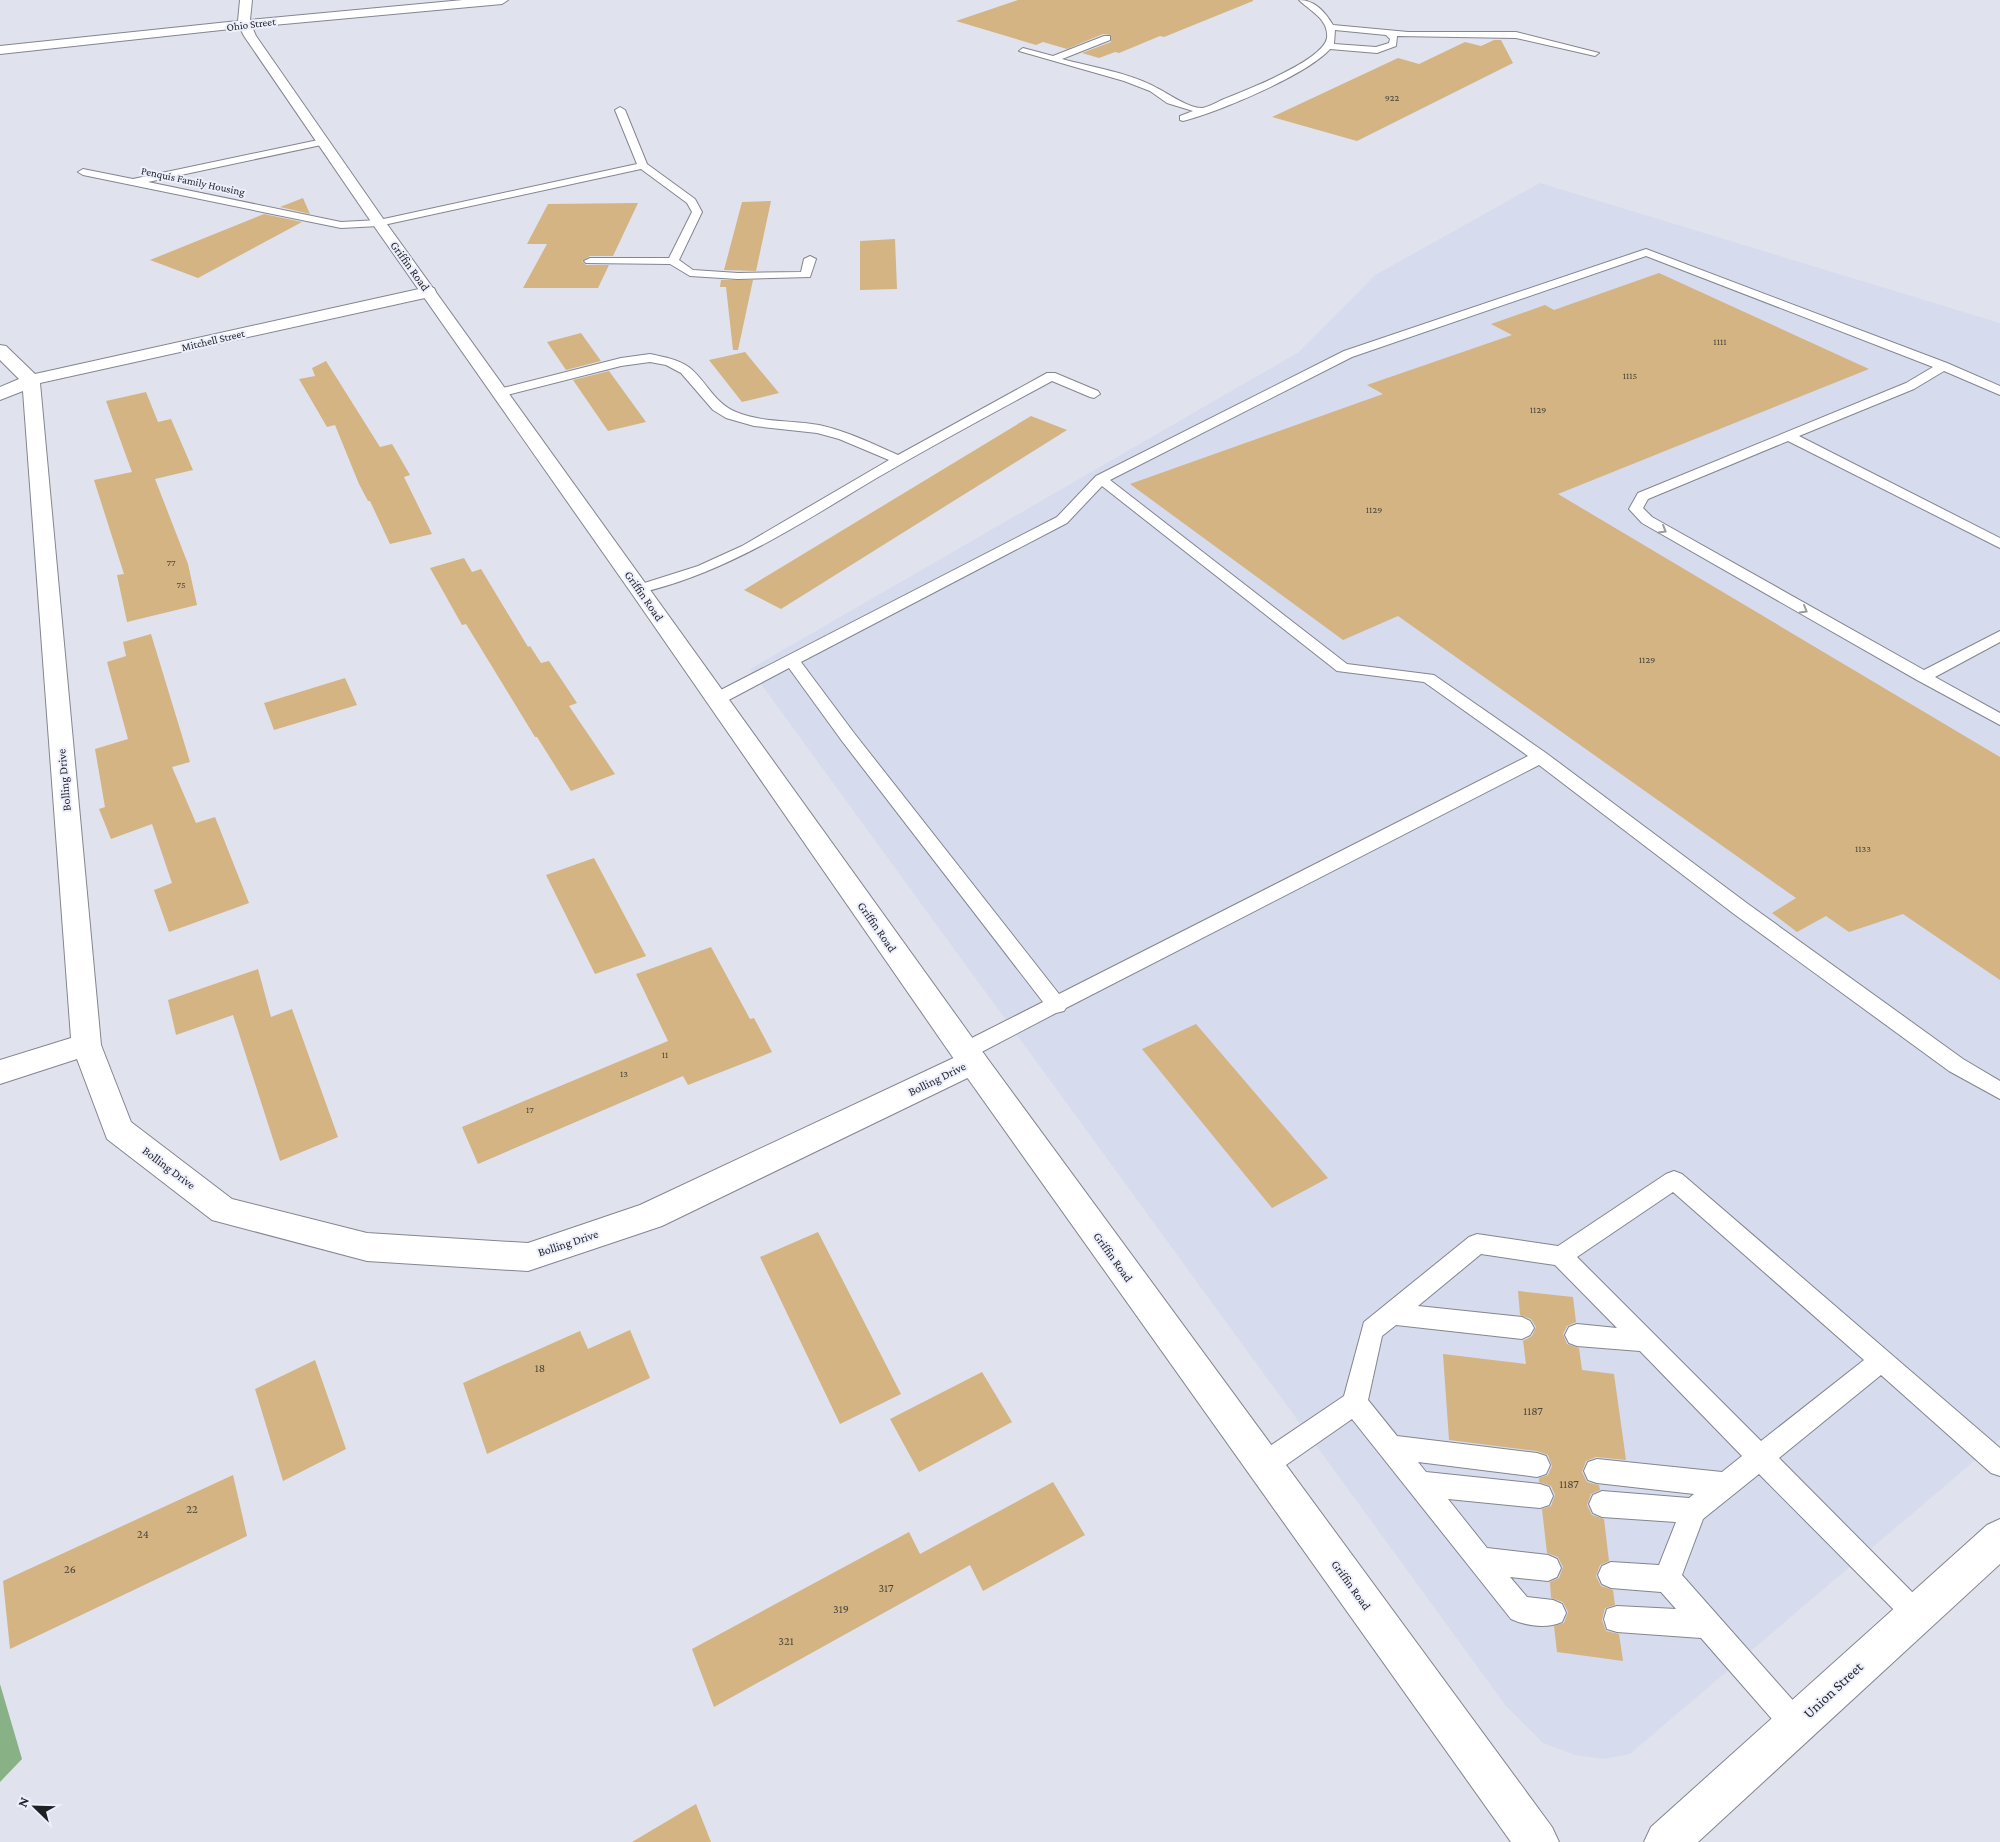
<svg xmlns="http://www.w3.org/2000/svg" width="2000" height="1842" font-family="'Crimson Pro',serif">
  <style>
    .built { fill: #d7dbee }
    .forest { fill: #89b186 }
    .building { fill: #d3b482 }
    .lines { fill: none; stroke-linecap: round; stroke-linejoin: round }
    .lane-casing { stroke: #83858f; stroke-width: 2 }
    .street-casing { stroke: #83858f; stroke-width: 2 }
    .secondary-casing { stroke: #83858f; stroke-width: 2 }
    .lane { fill: #fff; fill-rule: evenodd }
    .street { fill: #fff; fill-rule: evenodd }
    .secondary { fill: #fff; fill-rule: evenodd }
    .oneway { stroke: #9a9b9c }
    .labels { text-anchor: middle; stroke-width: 4; stroke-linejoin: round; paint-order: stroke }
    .number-label { font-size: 10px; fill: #4c453c }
    .far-street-label { font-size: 11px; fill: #1f2024; stroke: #edf0fc }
    .street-label { font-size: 12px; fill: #1f2024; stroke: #edf0fc }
    .near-number-label { font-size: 12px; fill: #4c453c }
    .near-street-label { font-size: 15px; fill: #1f2024; stroke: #edf0fc }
  </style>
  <rect width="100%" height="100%" fill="#e0e3ee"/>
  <path class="built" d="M1540 183 2000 323V1439L1630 1754 1604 1759 1575 1755 1543 1743 1506 1706 750 669 1299 352 1375 275Z"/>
  <path class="forest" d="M0 1684 22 1759 0 1782Z"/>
  <g class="building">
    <path d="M1018 0H1253V1L1164 37 1160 36 1119 53 1115 52 1099 58 1082 53 1111 42V35L1103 34 1067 49 1043 42 1036 45 956 21Z"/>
    <path d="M1494 40H1501L1513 63 1357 141 1272 117 1398 58 1419 64 1465 42 1481 46Z"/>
    <path d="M303 198 310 214 280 207Z"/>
    <path d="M771 201 756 271 724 270 742 202Z"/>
    <path d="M638 203 613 256H590L582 261 586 265H609L598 288H523L547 244H527L548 204Z"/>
    <path d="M264 214 302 222 198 278 150 260Z"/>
    <path d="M895 239 897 289 860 290V241Z"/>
    <path d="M1659 273 1869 369 1558 494 2000 757V980L1903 914 1849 932 1826 916 1797 932 1772 913 1796 898 1398 616 1343 640 1130 484 1383 394 1367 385 1512 335 1491 324 1545 305 1554 310Z"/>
    <path d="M721 280H753L738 350H733L726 287H720Z"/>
    <path d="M581 333 601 361 566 370 547 342Z"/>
    <path d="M745 352 779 393 742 402 709 360Z"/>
    <path d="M326 361 380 447 392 444 410 475 404 477 432 534 390 544 370 501H368L359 484 335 425 327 427 299 379 315 376 312 368Z"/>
    <path d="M609 371 646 422 608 431 573 380Z"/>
    <path d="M146 392 158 422 171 419 193 470 155 479 188 564 197 605 127 622 117 575 124 574 94 480 132 472 106 401Z"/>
    <path d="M1031 416 1067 430 781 609 744 590Z"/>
    <path d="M464 558 472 572 481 569 528 647 530 646 541 663 549 661 577 703 569 706 615 774 571 791 537 737H535L466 624 462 625 430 568Z"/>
    <path d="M151 634 190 762 172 767 196 823 215 817 249 903 169 932 154 890 172 883 152 824 111 839 99 809 105 807 95 749 128 739 107 662 126 656 123 642Z"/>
    <path d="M345 678 357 705 274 730 264 703Z"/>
    <path d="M594 858 646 956 595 974 546 875Z"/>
    <path d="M711 947 750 1019 754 1018 772 1052 688 1085 683 1076 478 1164 462 1127 668 1041 636 974Z"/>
    <path d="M258 969 271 1017 292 1009 338 1137 280 1161 233 1015 176 1035 168 1000Z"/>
    <path d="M1196 1024 1328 1178 1272 1208 1142 1049Z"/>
    <path d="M818 1232 901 1394 840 1424 760 1257Z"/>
    <path d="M1518 1291 1573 1297 1576 1322 1567 1326 1563 1334 1567 1344 1579 1348 1582 1370 1614 1374 1626 1460 1596 1457 1586 1461 1582 1472 1587 1482 1599 1485 1600 1490 1591 1494 1587 1505 1592 1515 1604 1519 1609 1561 1600 1565 1596 1576 1601 1586 1613 1590 1615 1605 1605 1608 1602 1620 1606 1631 1619 1634 1623 1661 1557 1652 1554 1626 1564 1623 1568 1612 1563 1602 1551 1598 1550 1582 1559 1578 1563 1567 1558 1557 1547 1553 1542 1509 1551 1506 1555 1495 1551 1486 1539 1482V1478L1548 1475 1552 1466 1548 1455 1537 1451 1449 1440 1443 1354 1526 1364 1523 1341 1532 1336 1536 1327 1531 1319 1520 1315Z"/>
    <path d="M630 1330 650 1378 487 1454 463 1383 580 1331 588 1349Z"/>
    <path d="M315 1360 346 1449 283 1481 255 1389Z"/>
    <path d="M982 1372 1012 1422 919 1472 890 1419Z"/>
    <path d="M233 1475 247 1536 10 1649 3 1581Z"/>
    <path d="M1053 1482 1085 1535 983 1591 970 1565 714 1707 692 1649 909 1532 920 1554Z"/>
    <path d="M696 1804 711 1842H632Z"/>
  </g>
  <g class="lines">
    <defs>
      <g id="lane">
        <path d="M1299 0C1315 0 1325 12 1333 25L1408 32H1516L1599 53 1595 56 1516 38 1397 36 1396 46 1377 53 1330 49C1307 75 1218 112 1183 121L1180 120V116L1193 111 1167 103 1150 91 1124 81 1019 51 1023 48 1053 56 1104 36H1110V40L1062 59C1091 67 1131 73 1157 88 1169 94 1188 108 1202 108 1209 107 1217 102 1224 99 1244 91 1323 61 1327 38 1329 19 1310 11 1299 0ZM1335 30 1386 35 1390 39 1389 43 1376 47 1334 44Z"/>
        <path d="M620 107 625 110 647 164 695 199 702 212 679 260 693 270 738 273 801 272 804 259 810 256 816 259 810 277 738 279 690 276 670 264 586 263 584 261 590 258H669L692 212 687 203 641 169 379 226 341 228 83 175 78 172 83 169 133 179 323 139 326 140V144L148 182 341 222 379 220 637 164 615 110Z"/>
        <path d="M1646 249 1947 363 2000 386V395L1944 371 1914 389 1799 436 2000 538V548L1788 441 1648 499 1643 508 1652 517 1924 670 2000 631V642L1935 677 2000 713V725L1917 680 1642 523 1629 509 1638 493 1906 383 1933 367 1646 256 1352 357 1110 480 1347 664 1434 675 1546 753 1748 904 1963 1059 2000 1081V1099L1949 1071 1734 914 1539 765 1066 1008 1064 1011 1056 1013 972 1057 965 1059 958 1057 955 1051 958 1045 1043 1002 842 741 789 668 723 703H711L709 699 711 695 1057 517 1096 476 1344 351ZM1102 486 1337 671 1424 682 1528 756 1059 994 854 733 801 662 1067 523Z"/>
        <path d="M650 354C663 357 679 359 690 368 706 381 715 404 736 412 762 423 792 420 819 425 847 431 873 444 898 455L1047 373H1055L1098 391 1100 394 1094 398 1090 397 1052 381C993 413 933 445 875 479 798 525 728 572 640 593L635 592 633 589 635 586 698 566 742 546 889 460 839 439 817 433 754 426 726 418 713 410 681 373 666 365 650 362 621 366 499 397 493 393 495 390 621 358Z"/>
        <path d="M1674 1171 1682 1174 2000 1448V1476L1991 1473 1881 1375 1779 1458 1925 1605 1929 1614 1925 1623 1916 1627 1907 1623 1759 1474 1703 1519 1682 1575 1806 1715 1810 1725 1806 1735 1796 1739 1786 1735 1701 1638 1617 1632 1607 1629 1604 1619 1607 1609 1617 1606 1676 1609 1661 1592 1611 1588 1602 1584 1598 1575 1602 1566 1611 1562 1659 1565 1676 1522 1602 1517 1593 1513 1589 1504 1593 1495 1602 1491 1689 1498 1694 1494 1597 1483 1588 1480 1584 1471 1588 1462 1597 1459 1722 1472 1742 1456 1640 1351 1577 1346 1569 1343 1565 1335 1569 1327 1577 1324 1617 1328 1555 1265 1481 1254 1418 1306 1522 1317 1530 1321 1534 1328 1530 1335 1522 1339 1396 1325 1382 1336 1368 1400 1397 1436 1537 1453 1546 1456 1550 1465 1546 1474 1537 1477 1418 1462 1426 1472 1540 1484 1549 1487 1553 1496 1549 1505 1540 1508 1448 1499 1487 1548 1548 1555 1557 1559 1561 1568 1557 1577 1548 1581 1510 1577 1527 1597 1553 1600 1562 1604 1566 1613 1562 1622C1547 1629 1526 1626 1511 1619L1352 1419 1273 1474 1264 1477 1255 1474 1251 1465 1255 1456 1344 1396 1364 1322 1469 1237 1477 1234 1558 1246 1666 1174ZM1673 1192 1864 1360 1761 1441 1577 1257Z"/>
      </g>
      <path id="street" d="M428 287 434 288 436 292 434 296 40 383 101 1045 131 1122 232 1199 367 1233 528 1243 640 1205 962 1054 973 1050 984 1054 988 1062 984 1070 662 1226 528 1271 367 1261 212 1220 107 1139 77 1059 0 1084V1060L71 1038 23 391 0 400V387L19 379 0 360V345L6 346 35 374Z"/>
      <g id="secondary">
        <path d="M240 0H252L250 20 463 0H508L502 4 252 27 256 36 384 220 976 1043 1552 1827 1559 1842H1511L954 1059 632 594 374 226 244 36 240 28 0 54V46L238 21Z"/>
        <path d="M2000 1519V1564L1698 1842H1644L1651 1827 1987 1525Z"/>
      </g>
    </defs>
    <use href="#lane" class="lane-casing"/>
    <use href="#street" class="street-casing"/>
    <use href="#secondary" class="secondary-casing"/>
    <use href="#lane" class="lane"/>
    <use href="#street" class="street"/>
    <use href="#secondary" class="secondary"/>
  </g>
  <defs><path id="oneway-chevron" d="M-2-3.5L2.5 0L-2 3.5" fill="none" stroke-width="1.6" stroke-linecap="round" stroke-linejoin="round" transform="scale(1.25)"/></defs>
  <g class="oneway">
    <use href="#oneway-chevron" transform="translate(1663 530) rotate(30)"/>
    <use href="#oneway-chevron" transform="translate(1804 610) rotate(30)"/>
  </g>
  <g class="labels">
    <g class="number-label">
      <text x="1392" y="101">922</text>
      <text x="1720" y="345">1111</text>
      <text x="1630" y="379">1115</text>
      <text x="1538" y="413">1129</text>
      <text x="1374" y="513">1129</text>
      <text x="171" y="566">77</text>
      <text x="181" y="588">75</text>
      <text x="1647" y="663">1129</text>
      <text x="1863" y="852">1133</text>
      <text x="665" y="1058">11</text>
      <text x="624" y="1077">13</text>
      <text x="530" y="1113">17</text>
    </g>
    <g class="far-street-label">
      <text transform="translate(251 24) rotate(-7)" y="4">Ohio Street</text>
      <text transform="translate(193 181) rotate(12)" y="4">Penquis Family Housing</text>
      <text transform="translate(213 340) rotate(-13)" y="4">Mitchell Street</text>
    </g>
    <g class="street-label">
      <text transform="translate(410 266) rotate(54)" y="4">Griffin Road</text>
      <text transform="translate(644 596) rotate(55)" y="4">Griffin Road</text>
      <text transform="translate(64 780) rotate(-95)" y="4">Bolling Drive</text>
      <text transform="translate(877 927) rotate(55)" y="4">Griffin Road</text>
      <text transform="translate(937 1079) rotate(-26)" y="4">Bolling Drive</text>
      <text transform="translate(169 1168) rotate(37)" y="4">Bolling Drive</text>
      <text transform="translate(568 1243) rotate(-18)" y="4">Bolling Drive</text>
      <text transform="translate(1113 1257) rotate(54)" y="4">Griffin Road</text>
      <text transform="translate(1351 1585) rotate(54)" y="4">Griffin Road</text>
    </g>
    <g class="near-number-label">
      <text x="540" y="1372">18</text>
      <text x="1533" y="1415">1187</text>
      <text x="1569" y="1488">1187</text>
      <text x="192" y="1513">22</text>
      <text x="143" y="1538">24</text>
      <text x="70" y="1573">26</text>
      <text x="886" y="1592">317</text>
      <text x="841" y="1613">319</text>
      <text x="786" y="1645">321</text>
    </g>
    <g class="near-street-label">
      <text transform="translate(1833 1690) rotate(-43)" y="5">Union Street</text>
    </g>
  </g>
  <g transform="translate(35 1807) rotate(293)" stroke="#edf0fc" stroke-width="4" paint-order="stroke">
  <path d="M0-4L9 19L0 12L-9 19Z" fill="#1f2024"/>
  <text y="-8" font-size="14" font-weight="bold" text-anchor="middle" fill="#1f2024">N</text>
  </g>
</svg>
